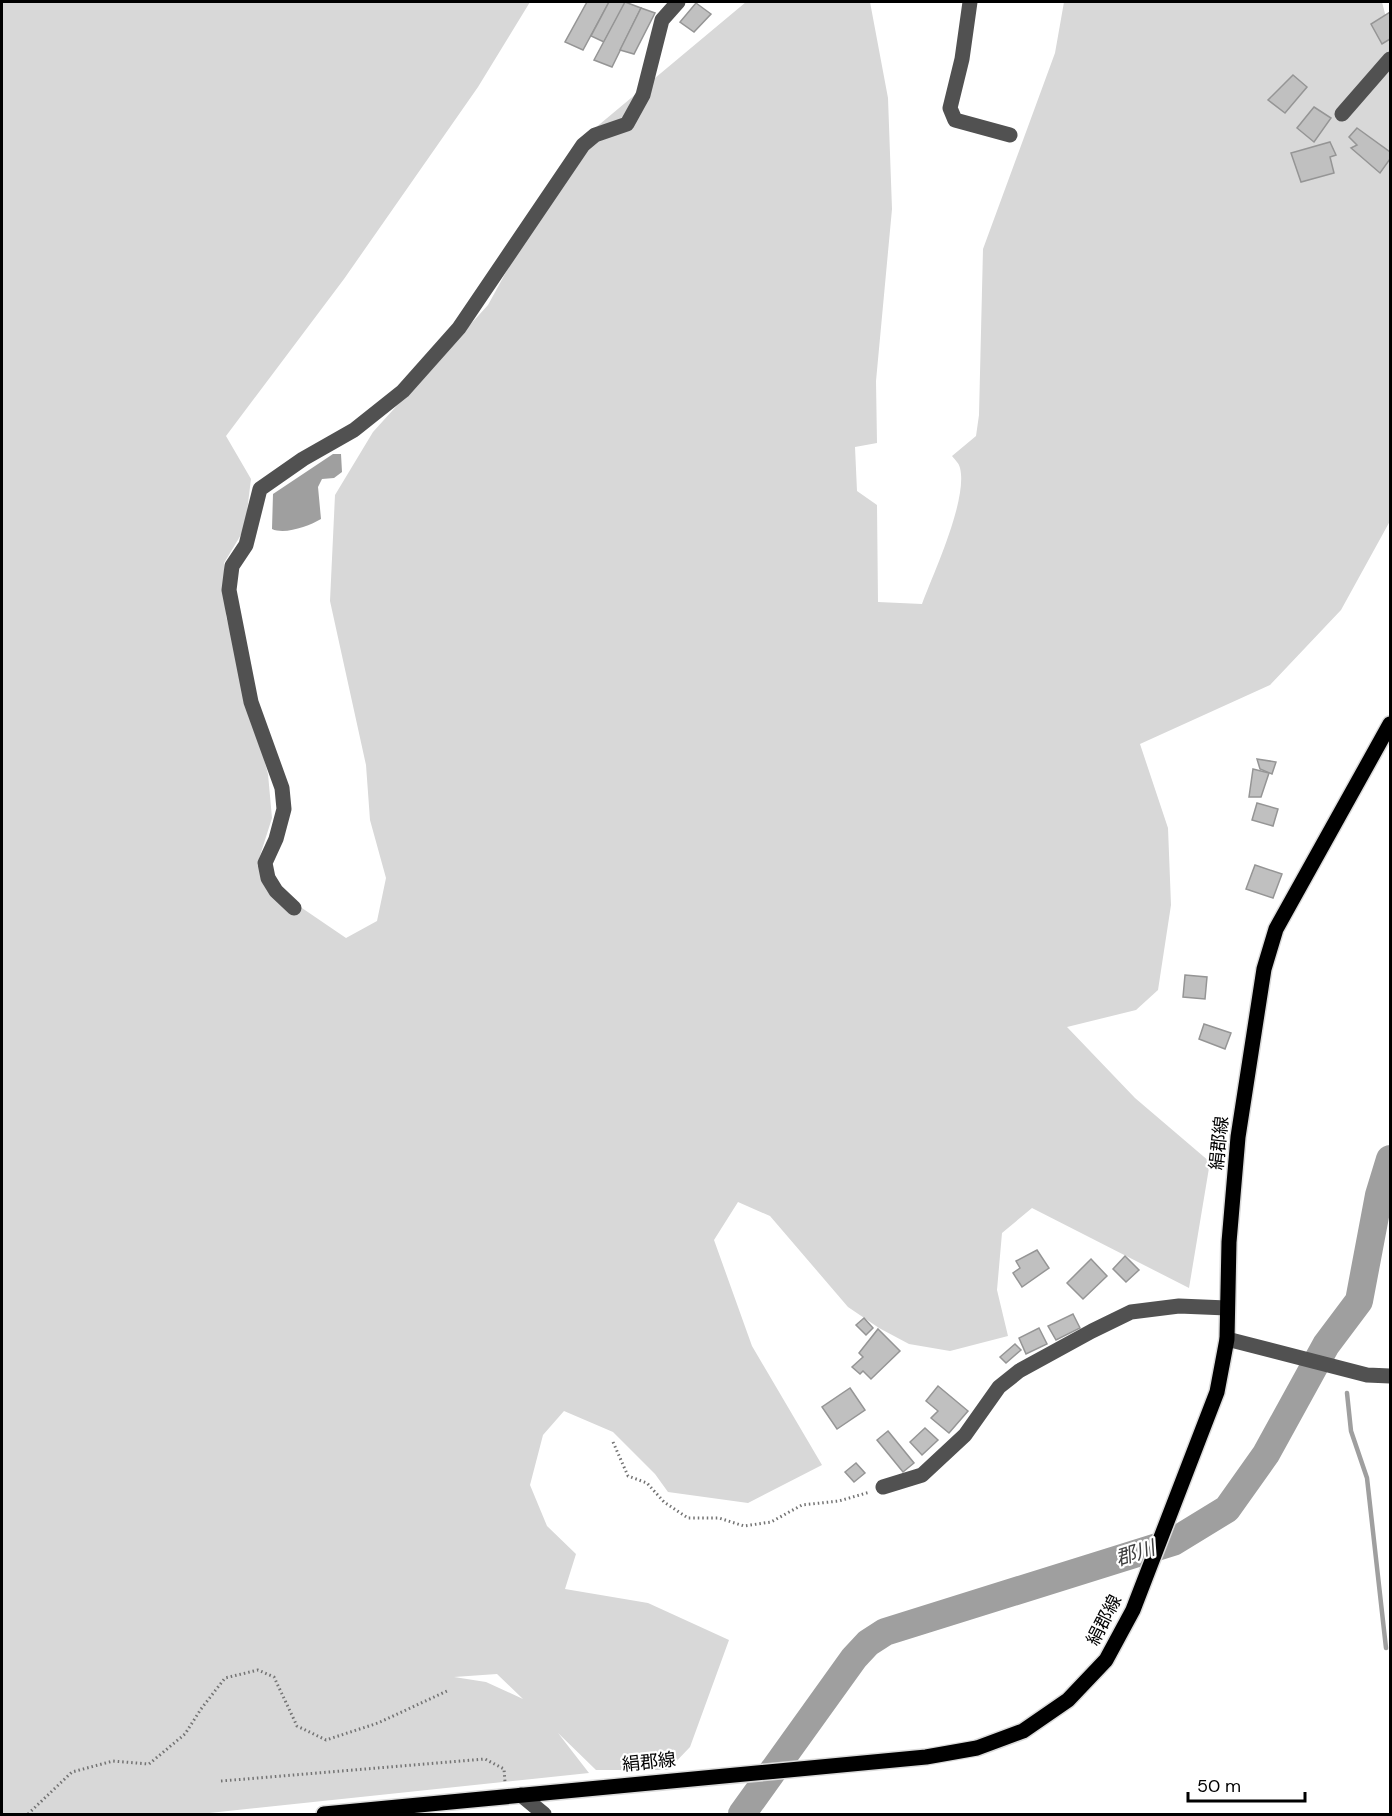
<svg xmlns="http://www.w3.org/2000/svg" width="1392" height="1816" font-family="'DM Sans','Noto Sans JP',sans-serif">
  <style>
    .green { fill: #d8d8d8; fill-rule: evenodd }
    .water { fill: #9f9f9f }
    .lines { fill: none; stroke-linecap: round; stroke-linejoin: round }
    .stream { stroke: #9f9f9f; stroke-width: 4.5 }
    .river { stroke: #9f9f9f; stroke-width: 28 }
    .building { fill: #c0c0c0; stroke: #959595; stroke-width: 1.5 }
    .major-casing { stroke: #dbdbdb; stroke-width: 18 }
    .path { stroke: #737373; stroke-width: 3; stroke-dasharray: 1.5 3; stroke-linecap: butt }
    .minor { stroke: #515151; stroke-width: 15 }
    .major { stroke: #000; stroke-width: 15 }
    .labels { text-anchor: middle; stroke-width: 4.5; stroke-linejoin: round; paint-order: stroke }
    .street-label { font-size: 18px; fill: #000; stroke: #fff }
    .water-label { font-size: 20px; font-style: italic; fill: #404040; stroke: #fff }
  </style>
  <rect width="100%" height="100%" fill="#fff"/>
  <path class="green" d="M2 2H530L478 87 344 279 226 436 251 479 245 528 224 563 226 616 268 774 272 818 257 865 299 906 346 938 377 921 386 878 370 820 366 765 330 601 335 495 373 432 488 305 576 144 746 2H870L888 98 892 209 876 381 877 443 855 447 857 491 877 505 878 602 922 604C934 572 968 499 960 468 959 463 955 460 952 456L976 436 979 415 983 249 1055 53 1064 2H1382L1390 33V521L1341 610 1270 685 1140 744 1168 828 1171 905 1158 990 1136 1010 1067 1027 1135 1098 1210 1162 1189 1288 1032 1208 1002 1233 997 1290 1008 1336 950 1351 909 1344 879 1328 848 1307 770 1216 738 1202 714 1240 752 1346 822 1465 748 1503 668 1492 655 1474 613 1432 564 1411 543 1435 530 1485 547 1526 576 1554 565 1589 648 1603 729 1640 690 1747 668 1770H596L558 1733 589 1773 200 1814H2ZM497 1674 523 1699 486 1682 454 1677Z"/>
  <path class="water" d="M333 454H341L342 472 334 478 322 479 318 487 321 519C309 526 285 535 272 529L273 494Z"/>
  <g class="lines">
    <g class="stream">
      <path d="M1343 1324V1329"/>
      <path d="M1347 1393 1351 1431 1367 1478 1386 1648"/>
    </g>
    <path class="river" d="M742 1814 854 1658 868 1643 885 1632 1173 1542 1227 1509 1266 1454 1326 1345 1359 1301 1379 1195 1390 1159"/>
  </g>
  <g class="building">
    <path d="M587 2H609L583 50 565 42Z"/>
    <path d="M609 2H626L604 42 591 36Z"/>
    <path d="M625 2 641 8 612 67 594 60Z"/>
    <path d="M696 3 711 14 694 32 680 22Z"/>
    <path d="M641 8 655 13 634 54 620 50Z"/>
    <path d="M1390 12V39L1382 44 1371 24Z"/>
    <path d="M1293 75 1307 87 1285 113 1268 100Z"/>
    <path d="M1314 107 1331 118 1314 142 1297 128Z"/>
    <path d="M1357 128 1390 152V159L1380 173 1351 148 1357 145 1349 137Z"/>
    <path d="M1330 142 1336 155 1330 157 1334 173 1301 182 1291 153Z"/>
    <path d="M1257 759 1276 762 1272 774 1260 769Z"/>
    <path d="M1253 769 1269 773 1261 797H1249Z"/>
    <path d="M1257 803 1278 809 1273 826 1252 820Z"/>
    <path d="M1255 865 1282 874 1273 898 1246 889Z"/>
    <path d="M1185 975 1207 977 1205 999 1183 997Z"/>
    <path d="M1204 1024 1231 1033 1225 1049 1199 1039Z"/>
    <path d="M1037 1250 1049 1268 1022 1287 1013 1273 1020 1268 1016 1261Z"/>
    <path d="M1125 1256 1139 1270 1126 1282 1113 1269Z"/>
    <path d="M1091 1259 1107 1276 1083 1299 1067 1283Z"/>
    <path d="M1073 1314 1080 1328 1056 1340 1048 1326Z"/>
    <path d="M864 1318 873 1328 866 1335 856 1325Z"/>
    <path d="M1039 1328 1047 1344 1026 1354 1019 1338Z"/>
    <path d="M878 1329 900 1351 871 1379 863 1371 860 1374 852 1367 863 1357 859 1353Z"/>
    <path d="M1015 1344 1021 1350 1006 1363 1000 1357Z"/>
    <path d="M938 1386 968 1411 949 1433 931 1418 938 1411 926 1401Z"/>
    <path d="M850 1388 865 1410 837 1429 822 1407Z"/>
    <path d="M925 1428 938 1440 922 1455 910 1442Z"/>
    <path d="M888 1431 914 1463 903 1472 877 1440Z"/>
    <path d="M856 1463 865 1473 854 1482 845 1472Z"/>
  </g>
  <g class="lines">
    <defs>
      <path id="major" d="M324 1814 926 1757 977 1748 1023 1731 1068 1700 1106 1660 1133 1610 1217 1392 1227 1339 1229 1242 1238 1137 1264 969 1276 929 1390 724"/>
    </defs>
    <use href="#major" class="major-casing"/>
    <g class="path">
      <path d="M613 1442 628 1476 647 1483 664 1502 688 1518H719L744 1526 771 1522 802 1505 839 1501 870 1492"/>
      <path d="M221 1781 485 1759 504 1769 505 1782"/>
      <path d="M28 1814 72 1772 113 1761 149 1764 185 1734 201 1709 225 1678 258 1670 274 1677 297 1726 326 1740 378 1723 447 1691"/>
    </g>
    <g class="minor">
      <path d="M970 2 962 59 950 108 955 120 1010 135"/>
      <path d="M1342 114 1390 59"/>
      <path d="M294 908 276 891 268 878 265 863 276 839 284 809 282 788 251 702 229 590 232 566 246 545 260 489 303 459 354 430 403 391 459 328 583 145 595 135 627 124 643 95 662 20 678 2"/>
      <path d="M1227 1339 1367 1375 1390 1376"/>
      <path d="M883 1487 922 1475 965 1435 999 1387 1019 1371 1092 1331 1131 1312 1179 1306 1227 1308"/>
      <path d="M521 1795 544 1814"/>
    </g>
    <use href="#major" class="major"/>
  </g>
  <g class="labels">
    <g class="street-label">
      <text transform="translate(1219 1143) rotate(-84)" y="6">絹郡線</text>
      <text transform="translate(1104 1620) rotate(-63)" y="6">絹郡線</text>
      <text transform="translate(649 1762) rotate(-6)" y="6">絹郡線</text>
    </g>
    <g class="water-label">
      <text transform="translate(1135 1553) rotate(-18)" y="7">郡川</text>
    </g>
  </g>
  <rect width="1392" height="1816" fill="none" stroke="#000000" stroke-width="6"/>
  <path d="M1188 1792v9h117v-9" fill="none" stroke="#000000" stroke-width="3"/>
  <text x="1197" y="1792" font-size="18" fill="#000000" stroke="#ffffff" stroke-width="4.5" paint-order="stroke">50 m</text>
</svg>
